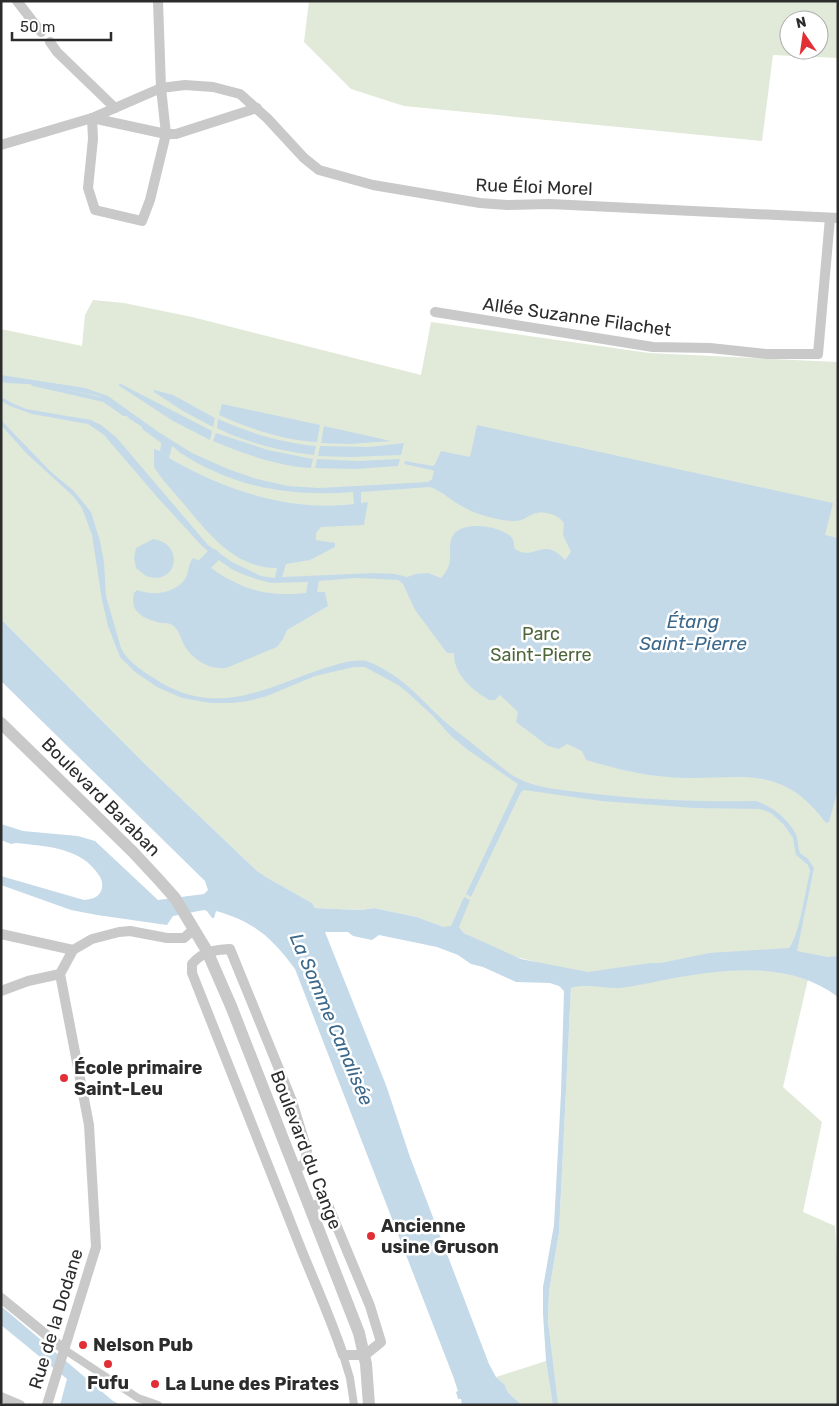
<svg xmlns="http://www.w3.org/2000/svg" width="839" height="1406" font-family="Rubik,sans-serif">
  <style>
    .green { fill: #e1ead9; fill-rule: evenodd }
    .water { fill: #c5dae9; fill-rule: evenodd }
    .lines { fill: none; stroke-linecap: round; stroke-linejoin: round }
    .stream { stroke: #c5dae9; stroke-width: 4 }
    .canal { stroke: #c5dae9; stroke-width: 14 }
    .pedestrian { stroke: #c9c9c9; stroke-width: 8 }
    .minor { stroke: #c9c9c9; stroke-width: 10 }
    .tertiary { stroke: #c9c9c9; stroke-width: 12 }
    .poi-dot { fill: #e13035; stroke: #fff; stroke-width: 2 }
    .labels { text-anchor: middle; stroke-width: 5; stroke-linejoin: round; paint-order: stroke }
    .street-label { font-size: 18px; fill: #2c2c2c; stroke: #fff }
    .park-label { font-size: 18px; fill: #4d663b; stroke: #fff }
    .poi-label { font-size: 18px; font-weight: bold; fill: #2c2c2c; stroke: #fff; text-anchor: start }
    .water-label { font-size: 19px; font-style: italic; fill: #3c698b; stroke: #fff }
  </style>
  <rect width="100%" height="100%" fill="#fff"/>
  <g class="green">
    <path d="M309 1H838V58L773 55 762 141 404 106 351 89 304 42ZM789 20H819V50H789Z"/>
    <path d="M93 300 124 303 192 317 421 375 431 322 649 353 838 362V972L812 962 783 1087 822 1122 803 1212 835 1226 838 1273V1405H523C516 1400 507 1394 505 1385L496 1377 552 1359 548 1320 549 1292 559 1233 571 986 536 962 512 956 464 933 459 927H444L417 917 374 908 361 910 315 908 312 903 266 877 256 870 145 764 1 619V329L82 346 85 315Z"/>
  </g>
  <g class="water">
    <path d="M1 375 85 388 108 396 157 431 192 453 228 469 257 479 288 486 319 488 428 482 432 479 434 471 432 470 404 464 405 461 433 466 435 464 441 451 470 457 477 425 833 503 825 535 838 538V789L829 822 826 823C778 758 736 783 668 777 640 775 613 768 586 760L582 751 567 744 559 749 548 746 516 722 518 712 500 695 495 700H489C472 690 453 674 454 653H447L415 610 403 584 398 580 356 578 319 581 317 592H325L328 606 287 630 283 639 277 647 226 668C209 670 192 659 184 645 181 639 179 629 172 625 170 623 164 623 161 623 145 619 129 613 134 593L137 590C153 596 174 594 185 579 189 573 188 564 193 558 204 562 213 570 223 576 252 593 273 596 306 593L308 582 270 583 250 577 233 570 213 556 201 545 158 498 104 435 88 424 32 414 10 406 1 401V397L12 403 26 409 91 420 101 425 116 437 208 545 232 562 261 576 275 578 277 568C234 568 208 533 183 503 173 491 162 480 154 467V449L160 451 162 440 130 419 109 401 99 396 43 385 7 383 1 382ZM172 446C177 449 179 453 184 455 191 460 199 464 207 468 253 491 303 496 353 492L354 504C289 512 224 490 169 458ZM430 487C442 491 449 499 460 505 474 514 498 521 515 521 522 521 527 517 533 514 543 510 558 514 564 523L563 535 571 552 565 560C543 535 534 562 515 549 513 545 515 542 512 538 503 526 464 520 454 534 444 547 458 561 441 578L428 573 416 574 407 577 395 574 375 573 282 577 286 564 310 560 335 547V543L316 540V533L321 527 364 525 368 502 361 503V492Z"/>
    <path d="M121 384 212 431 210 440 173 421 118 385Z"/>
    <path d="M154 390 173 395 215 418 213 427 183 411 154 392Z"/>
    <path d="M222 404 320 425 317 442C283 440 250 429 219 415Z"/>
    <path d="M218 419C249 433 283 443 316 446L314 455C281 451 247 443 217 428Z"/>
    <path d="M1 420 50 471 74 491 91 512 100 541 104 562 106 596 121 648C128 663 146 673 160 682 219 717 265 688 322 669 336 665 351 659 366 661 370 662 373 664 376 665 404 679 416 694 438 715 450 727 465 737 478 748 491 758 503 770 517 778 538 789 564 790 587 793 643 800 700 802 756 801 772 806 791 821 797 837 798 842 798 848 800 853L808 859 814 868 797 951 828 957 838 956V997C790 960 724 969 669 979 653 982 636 986 620 988 605 989 585 983 571 988L559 1233 549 1292 548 1321 558 1405H553L546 1360 543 1314V1287L554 1225 561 1093 564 991 559 986 550 983 516 982 483 967 471 964 458 955 437 947 379 935 372 940 353 936 348 932H325L386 1085 410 1157 489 1364 496 1377 505 1385C507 1394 516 1400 523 1405H462L461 1399H458L456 1392 458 1391 453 1376 295 969C272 938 255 922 216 911L214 918H212L207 911 204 910 173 916 167 925 97 915 71 910 1 885V876L84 900C93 899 100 897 102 888 103 880 100 876 95 870 77 847 43 846 16 843L11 844 1 840V824L23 831 78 836 95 841 158 900 204 894 208 890 205 881 1 681V619L145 764 256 870 266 877 312 903 315 908 361 910 374 908 417 917 444 927 451 926 464 897 470 900 459 927 464 933 521 959 588 972 650 963H661L709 953 789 948C799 937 806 888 810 871L808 865 796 855 793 838 784 825 771 813 760 809 694 808 601 801 524 790 521 792 471 897 466 894 518 784 468 750 451 736 433 716 408 693 398 685 365 667H354L315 676 267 696 248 701 232 703H210L182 698 157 687 135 672 120 657 108 626 102 600 92 535 82 508 73 496 27 454 1 425Z"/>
    <path d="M324 426 391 441 349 444 321 443Z"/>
    <path d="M216 433 268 450 313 459 311 468C278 466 244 454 213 441Z"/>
    <path d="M404 443 401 455 350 457 318 456 320 446 369 447Z"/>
    <path d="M317 459 357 461 400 459 398 466 355 469 315 468Z"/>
    <path d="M153 539C184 543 179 584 149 577 145 576 140 571 136 568L134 558 136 548Z"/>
    <path d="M1 1306 113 1401 121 1405H60L67 1379 1 1325Z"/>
  </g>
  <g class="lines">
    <g class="stream">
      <path d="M33 384 104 400 124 414"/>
      <path d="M144 428 163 442"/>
    </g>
    <path class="canal" d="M205 564 213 556"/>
    <g class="pedestrian">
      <path d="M65 1350 138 1398 158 1405"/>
      <path d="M343 1355 350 1378 354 1405"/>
    </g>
    <g class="minor">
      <path d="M17 1 41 32"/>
      <path d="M50 42 57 52 115 108"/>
      <path d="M92 118 93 139 88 188 95 210 142 221 150 200 166 134 161 88 158 1"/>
      <path d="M92 118 166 134H176L257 108"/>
      <path d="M1 145 92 118 161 88 185 85 213 87 240 94 267 118 304 158 319 170 373 185 480 203 507 205 550 204 838 218"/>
      <path d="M435 312 653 347 710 348 766 354H818L830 218"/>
      <path d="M1 934 73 950 92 939 119 932 130 931 167 938H184L194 929"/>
      <path d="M1 991 28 981 60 974"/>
      <path d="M295 1170 305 1163 307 1150 292 1101 230 949C214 950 203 951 192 964V973C226 1059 260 1145 294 1231 310 1273 329 1313 343 1355H365L381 1342 370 1306 328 1205 318 1204 310 1208"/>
      <path d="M1 1298 65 1350"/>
      <path d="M1 1397 20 1405"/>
      <path d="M47 1405 96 1247 89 1125 60 974 73 950"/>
    </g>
    <path class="tertiary" d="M1 723 133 852 159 880 175 898 207 951 231 1006 359 1333 366 1364 369 1405"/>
  </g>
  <g class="poi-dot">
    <circle cx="64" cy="1078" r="5"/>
    <circle cx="371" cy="1236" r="5"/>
    <circle cx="83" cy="1345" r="5"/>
    <circle cx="108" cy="1364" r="5"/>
    <circle cx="155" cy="1384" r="5"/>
  </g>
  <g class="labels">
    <g class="street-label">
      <text transform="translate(534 187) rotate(2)" y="6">Rue Éloi Morel</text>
      <text transform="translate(577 317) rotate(8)" y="6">Allée Suzanne Filachet</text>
      <text transform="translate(101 797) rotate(45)" y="6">Boulevard Baraban</text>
      <text transform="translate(306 1150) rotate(69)" y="6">Boulevard du Cange</text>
      <text transform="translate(56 1319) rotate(-73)" y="6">Rue de la Dodane</text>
    </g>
    <g class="park-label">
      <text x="541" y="640">Parc<tspan x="541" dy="21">Saint-Pierre</tspan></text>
    </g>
    <g class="poi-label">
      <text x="74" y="1074">École primaire<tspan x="74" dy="21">Saint-Leu</tspan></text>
      <text x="381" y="1232">Ancienne<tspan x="381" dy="21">usine Gruson</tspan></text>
      <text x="93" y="1351">Nelson Pub</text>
      <text x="108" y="1389" text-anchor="middle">Fufu</text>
      <text x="165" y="1390">La Lune des Pirates</text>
    </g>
    <g class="water-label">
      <text x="693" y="628">Étang<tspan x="693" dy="22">Saint-Pierre</tspan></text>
      <text transform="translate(332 1019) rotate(67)" y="7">La Somme Canalisée</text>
    </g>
  </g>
  <rect width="839" height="1406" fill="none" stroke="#2c2c2c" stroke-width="5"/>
  <g transform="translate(804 35) rotate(347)"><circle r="24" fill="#ffffff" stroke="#ababab"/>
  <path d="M0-4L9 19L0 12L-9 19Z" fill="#e13035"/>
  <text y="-8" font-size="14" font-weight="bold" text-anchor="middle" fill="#2c2c2c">N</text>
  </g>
  <path d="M12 32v8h99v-8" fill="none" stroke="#2c2c2c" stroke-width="2.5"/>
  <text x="20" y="32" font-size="15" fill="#2c2c2c" stroke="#ffffff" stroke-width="4" paint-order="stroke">50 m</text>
</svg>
